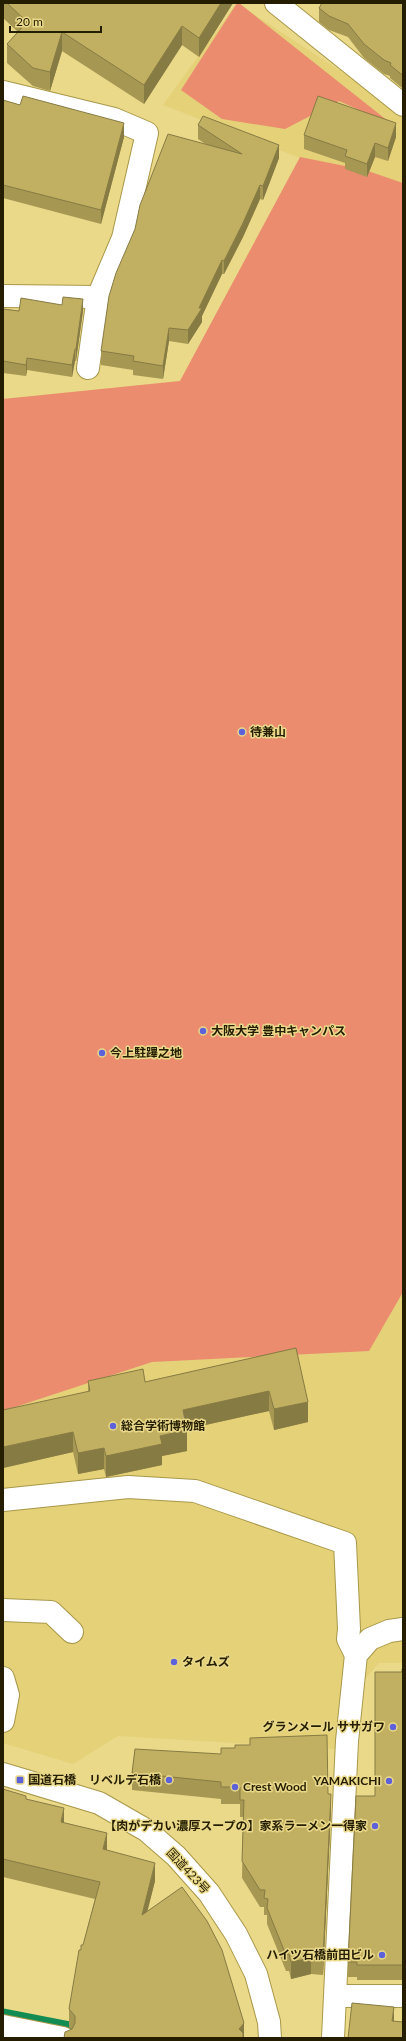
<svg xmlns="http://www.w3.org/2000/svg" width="406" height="2041" font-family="Lato,'Noto Sans JP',sans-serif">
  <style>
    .built { fill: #e4d178 }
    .green { fill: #eb8c6f }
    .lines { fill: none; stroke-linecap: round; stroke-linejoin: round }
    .stream { stroke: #128c52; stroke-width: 9 }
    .minor-casing { stroke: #a89849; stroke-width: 24 }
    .highway-casing { stroke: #a89849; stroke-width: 24 }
    .minor { stroke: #fff; stroke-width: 22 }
    .highway { stroke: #fff; stroke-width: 22 }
    .wall { fill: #a69753 }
    .shaded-wall { fill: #877b44 }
    .building { fill: #c1b061; stroke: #877b44 }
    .poi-dot { fill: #5e62da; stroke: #ead989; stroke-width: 1.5 }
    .labels { text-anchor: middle; stroke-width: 3; stroke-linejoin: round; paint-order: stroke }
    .poi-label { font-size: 12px; font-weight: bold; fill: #241d00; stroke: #ead989; text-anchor: start }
    .street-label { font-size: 12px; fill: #241d00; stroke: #ead989 }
  </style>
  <rect width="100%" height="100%" fill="#ead989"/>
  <path class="built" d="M237 3 403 112V1663H379L365 1679 342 1676 336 1749 118 1736 73 1764 3 1743V399L180 381 300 158 163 105Z"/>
  <g class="green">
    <path d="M237 3H239L393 125 339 101 285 129 222 119 181 90Z"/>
    <path d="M300 157 365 170 403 183V1292L369 1351 152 1362 3 1411V399L180 381Z"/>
  </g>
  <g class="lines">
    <path class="stream" d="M3 2013 80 2028"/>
    <defs>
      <g id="minor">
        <path d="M276 3 403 105"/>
        <path d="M3 92 114 119 147 133 123 238 98 297 3 296"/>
        <path d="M88 368 98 297"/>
        <path d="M3 1500 128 1487 195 1491 345 1543 349 1629 348 1639 356 1655"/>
        <path d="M3 1610 51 1612 72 1632"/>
        <path d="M3 1678 8 1695 3 1721"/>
        <path d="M336 1996H403"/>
        <path d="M3 2026 63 2038"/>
        <path d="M333 2038 347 1741 356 1655 370 1639 389 1631 403 1629"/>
      </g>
      <path id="highway" d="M3 1774 99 1803 146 1830 176 1856 209 1893 236 1934 256 1974 269 2022 270 2038"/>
    </defs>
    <use href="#minor" class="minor-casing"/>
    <use href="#highway" class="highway-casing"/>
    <use href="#minor" class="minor"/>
    <use href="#highway" class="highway"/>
  </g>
  <g class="wall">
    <path d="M3 3H233L199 57 182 45 144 104 62 51 50 91 33 86 7 63V44L18 32 3 18Z"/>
    <path d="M403 3V88L401 87 390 78V76L384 74 364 58 348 37 329 30 319 22V8Z"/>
    <path d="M3 100 124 137 101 224 3 198Z"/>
    <path d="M198 125 279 158 263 200 260 199 243 237 224 274H222L202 316V322L188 344 169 341 163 379 133 375V370L101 365V351L207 145 198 139Z"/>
    <path d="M304 135 396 137 388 161 375 157 367 177 345 169V163L304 149Z"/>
    <path d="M3 309 19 311H83L76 361H75L72 377 27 370 26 376 3 373Z"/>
    <path d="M296 1348 308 1422 274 1430 269 1411 187 1429V1451L162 1456V1465L106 1477 104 1469 78 1474 73 1452 3 1468 88 1391V1381L145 1382Z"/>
    <path d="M403 1669V1980H357V1977H348V1962L375 1796 402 1672Z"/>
    <path d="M135 1749 328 1794 331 1810 323 1975 311 1974 291 1979 289 1971H286L267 1924V1915H264V1907H260L242 1878 243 1817H240V1804H221V1799L132 1790V1773Z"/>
    <path d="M3 1789 26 1799 155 1881 147 1911 244 2038 71 2029 69 2027V2009L81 1950 83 1945 95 1899 3 1877Z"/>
  </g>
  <g class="shaded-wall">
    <path d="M221 3H233L199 57V38Z"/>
    <path d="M182 26V45L144 104V85Z"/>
    <path d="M62 32V51L50 91V72Z"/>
    <path d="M124 123V137L101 224V210Z"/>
    <path d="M396 123V137L388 161V148Z"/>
    <path d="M375 143V157L367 177V164Z"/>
    <path d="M279 145V158L263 200V186Z"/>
    <path d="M260 185V199L243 237 224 274V261Z"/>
    <path d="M222 260V274L202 316V322L188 344V330L199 308Z"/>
    <path d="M83 299V311L76 361V349Z"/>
    <path d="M169 328V341L163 379V366Z"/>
    <path d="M75 349V361L72 377V365Z"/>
    <path d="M27 358V370L26 376V365Z"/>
    <path d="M269 1391V1411L183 1430V1410Z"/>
    <path d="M308 1402V1422L274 1430V1409Z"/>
    <path d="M187 1430V1451L162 1456V1465L106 1477V1456L160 1436Z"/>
    <path d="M73 1432V1452L3 1468V1447Z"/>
    <path d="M104 1448V1469L78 1474V1453Z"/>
    <path d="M331 1794V1810L323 1975V1959Z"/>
    <path d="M64 1808V1826L61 1822Z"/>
    <path d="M107 1833V1851L103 1849Z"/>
    <path d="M155 1863V1881L142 1933V1915Z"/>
    <path d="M311 1958V1974L291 1979V1962Z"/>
    <path d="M394 2007V2024L392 2021Z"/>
    <path d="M244 2023V2038H239V2029Z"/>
  </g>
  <g class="building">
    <path d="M7 3H221L199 38 182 26 144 85 62 32 50 72 33 68 7 44 27 22Z"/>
    <path d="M322 3H403V75L401 74 390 65 391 63 384 60 364 44 348 24 329 16 319 8Z"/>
    <path d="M23 96 124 123 101 210 3 185V100L20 105Z"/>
    <path d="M318 96 396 123 388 148 375 143 367 164 345 156 347 150 304 135Z"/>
    <path d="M203 116 279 145 263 186 260 185 243 223 224 261 222 260 199 308H202L188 330 169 328 163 366 133 361 134 356 101 351 109 296 116 273 135 229 140 205 168 134 242 154 198 125Z"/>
    <path d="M63 297 83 299 76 349H75L72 365 27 358 26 365 3 361V309L19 311 21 298 62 305Z"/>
    <path d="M296 1348 308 1402 274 1409 269 1391 183 1410 187 1430 160 1436 162 1444 106 1456 104 1448 78 1453 73 1432 3 1447V1410L90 1391 88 1381 143 1369 145 1382Z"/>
    <path d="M402 1669H403V1965H357V1962H348L356 1796H375V1672H402Z"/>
    <path d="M327 1735 328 1794H331L323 1959 311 1958 291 1962 289 1954 286 1955 267 1908 268 1899 264 1898 265 1890H260L242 1861 244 1800H240V1787H221V1782L132 1773 135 1749 221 1754V1748H235V1745H250V1738Z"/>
    <path d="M3 1789 26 1796V1799L64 1808 61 1822 107 1833 103 1849 155 1863 142 1915 182 1887 207 1921 222 1950 244 2023 239 2029 243 2033V2038H64L65 2032 72 2029 75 2023V2016L69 2009 79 1950H81V1945H83L100 1882 3 1859Z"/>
    <path d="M352 2003 394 2007 392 2021 403 2022V2038H348Z"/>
  </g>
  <g class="poi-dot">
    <circle cx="242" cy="732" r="4"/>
    <circle cx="203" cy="1031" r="4"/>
    <circle cx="102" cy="1053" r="4"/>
    <circle cx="113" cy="1426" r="4"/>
    <circle cx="174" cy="1662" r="4"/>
    <circle cx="393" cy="1727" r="4"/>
    <rect x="16" y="1776" width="8" height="8" rx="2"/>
    <circle cx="169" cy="1780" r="4"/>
    <circle cx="389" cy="1781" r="4"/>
    <circle cx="235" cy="1787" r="4"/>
    <circle cx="375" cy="1826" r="4"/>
    <circle cx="382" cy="1955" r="4"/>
  </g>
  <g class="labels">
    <g class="poi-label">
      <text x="250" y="736">待兼山</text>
      <text x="211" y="1035">大阪大学 豊中キャンパス</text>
      <text x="110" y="1057">今上駐蹕之地</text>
      <text x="121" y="1430">総合学術博物館</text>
      <text x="182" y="1666">タイムズ</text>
      <text x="385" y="1731" text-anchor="end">グランメール ササガワ</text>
      <text x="28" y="1784">国道石橋</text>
      <text x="161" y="1784" text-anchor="end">リベルデ石橋</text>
      <text x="381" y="1785" text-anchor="end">YAMAKICHI</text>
      <text x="243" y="1791">Crest Wood</text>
      <text x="367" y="1830" text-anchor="end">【肉がデカい濃厚スープの】家系ラーメン一得家</text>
      <text x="374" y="1959" text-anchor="end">ハイツ石橋前田ビル</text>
    </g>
    <g class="street-label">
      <text transform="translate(188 1871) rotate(47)" y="4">国道423号</text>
    </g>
  </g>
  <rect width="406" height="2041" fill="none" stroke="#241d00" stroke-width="8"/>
  <path d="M10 26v6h91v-6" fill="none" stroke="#241d00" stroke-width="2"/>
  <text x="16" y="26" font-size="12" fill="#241d00" stroke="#ead989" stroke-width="3" paint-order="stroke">20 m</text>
</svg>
